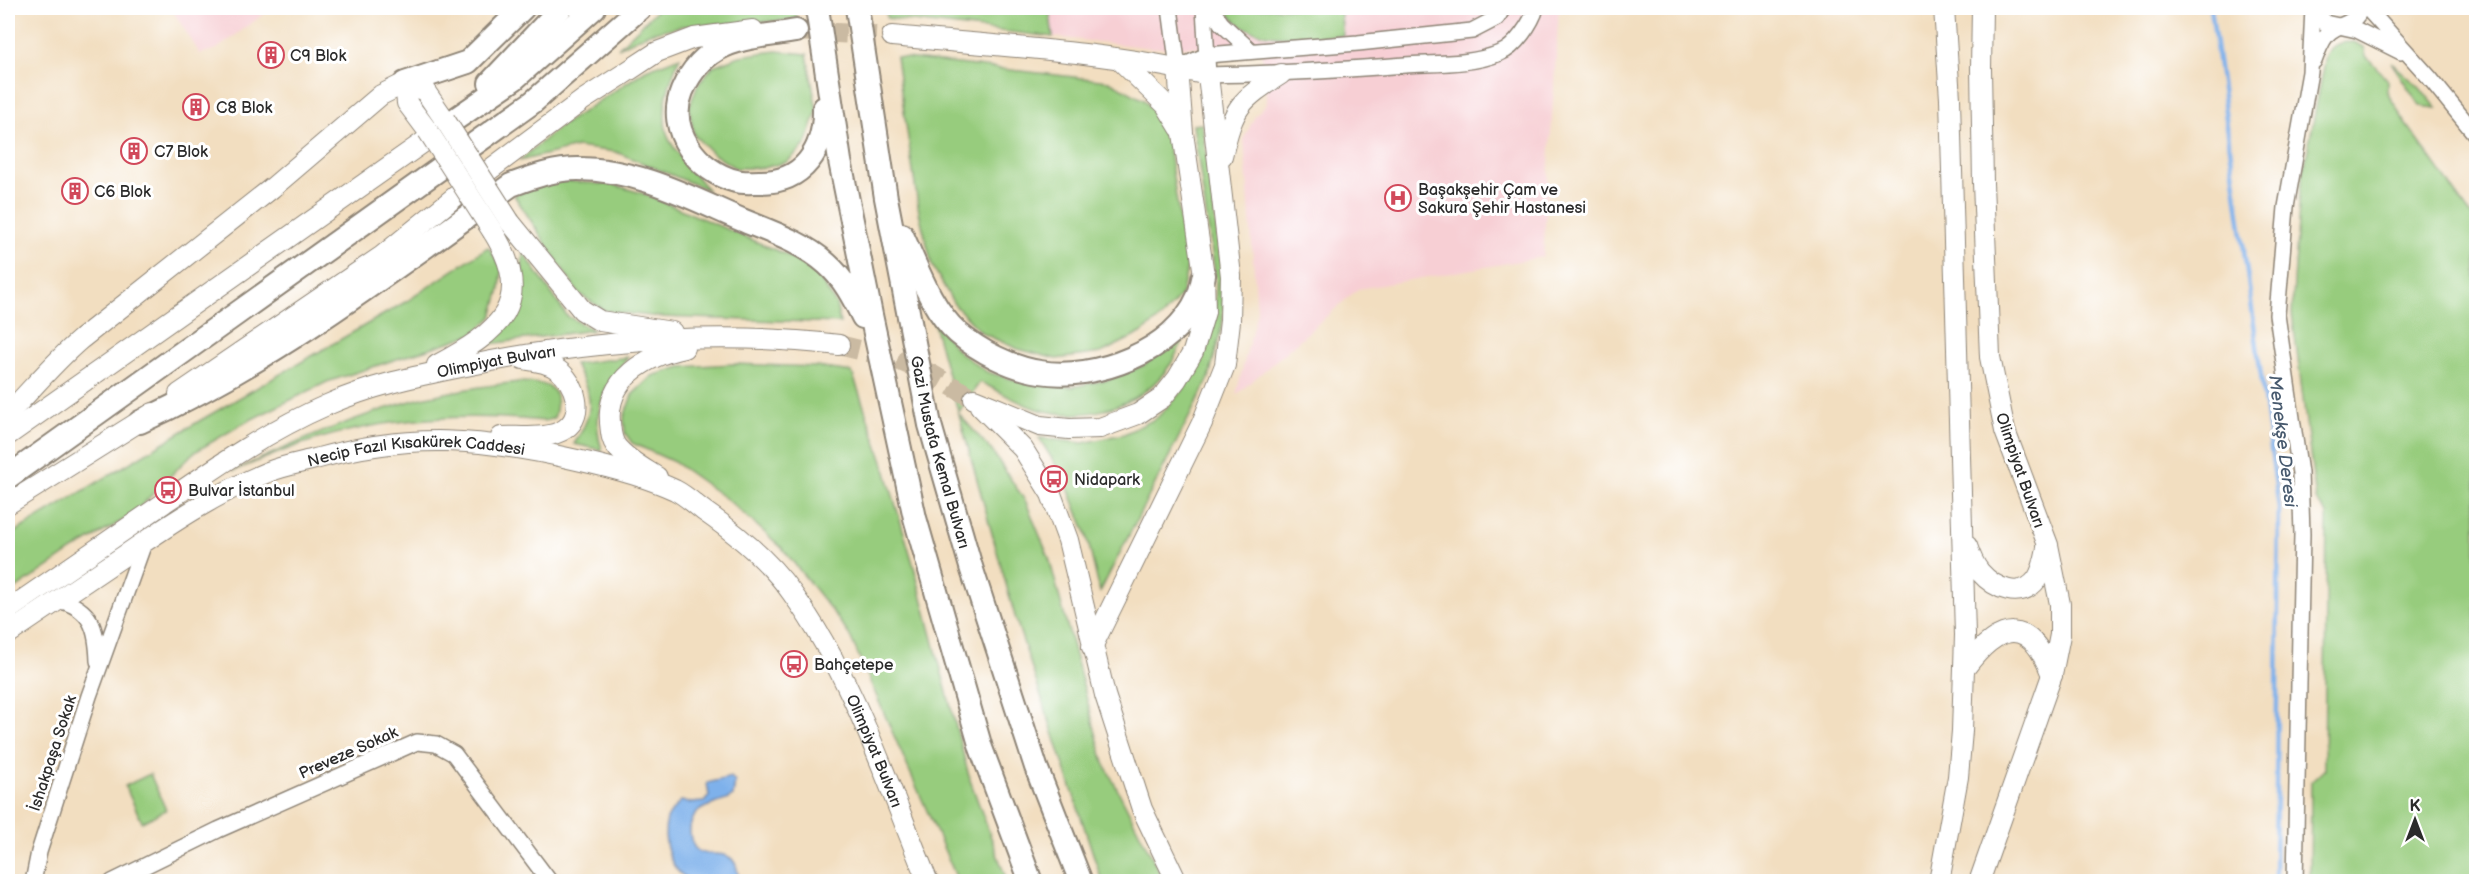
<svg xmlns="http://www.w3.org/2000/svg" width="2484" height="889" font-family="'Balsamiq Sans',sans-serif">
  <style>
    .built { fill: #f7cfd4 }
    .green { fill: #97cc7d; stroke: #617c54; stroke-width: 1.5 }
    .water { fill: #7eb1eb; stroke: #546e8b; stroke-width: 1.5 }
    .lines { fill: none; stroke-linecap: round; stroke-linejoin: round }
    .stream { stroke: #7eb1eb; stroke-width: 4.5 }
    .major-tunnel { stroke: #cabaa2; stroke-width: 20; stroke-dasharray: 20 10; stroke-linecap: butt }
    .minor-casing { stroke: #8e8476; stroke-width: 18 }
    .major-casing { stroke: #8e8476; stroke-width: 22 }
    .highway-casing { stroke: #8e8476; stroke-width: 26 }
    .minor { stroke: #fff; stroke-width: 15 }
    .major { stroke: #fff; stroke-width: 20 }
    .highway { stroke: #fff; stroke-width: 22 }
    .major-bridge-casing { stroke: #8e8476; stroke-width: 22; stroke-linecap: butt }
    .major-bridge { stroke: #fff; stroke-width: 20 }
    .labels { text-anchor: middle; stroke-width: 6; stroke-linejoin: round; paint-order: stroke }
    .poi-label { font-size: 16px; fill: #2b2b2b; stroke: #fff; text-anchor: start }
    .street-label { font-size: 16px; fill: #2b2b2b; stroke: #fff }
    .water-label { font-size: 18px; font-style: italic; fill: #485a6e; stroke: #fff }
  </style>
  <rect width="100%" height="100%" fill="#fff"/>
  <filter id="ink" filterUnits="userSpaceOnUse"><feTurbulence type="fractalNoise" baseFrequency=".0167" numOctaves="2"/><feDisplacementMap in="SourceGraphic" scale="12" xChannelSelector="R" yChannelSelector="G"/><feConvolveMatrix kernelMatrix="1 2 1 2 8 2 1 2 1" color-interpolation-filters="sRGB"/></filter>
  <filter id="wash" filterUnits="userSpaceOnUse"><feTurbulence type="fractalNoise" baseFrequency=".008" numOctaves="4" result="noise"/><feDisplacementMap in="SourceGraphic" scale="24" xChannelSelector="R" yChannelSelector="G"/><feGaussianBlur stdDeviation="1.35" result="paint"/><feColorMatrix in="noise" values="0 0 0 0 0 0 0 0 0 0 0 0 0 0 0 0 0 1.4 0 .05"/><feComposite in="paint" operator="in"/></filter>
  <g filter="url(#wash)">
    <rect width="100%" height="100%" fill="#f2dec0"/>
    <g class="built">
      <path d="M171 8H272L217 49 200 54Z"/>
      <path d="M885 8H1559L1543 257 1358 289 1236 395 1257 311 1244 138 1255 116 1267 103 1261 45 1153 48 887 18Z"/>
    </g>
    <g class="green">
      <path d="M659 8H796L797 20 682 26 649 33 618 48Z"/>
      <path d="M885 8H1049L1053 37 887 18Z"/>
      <path d="M1225 8H1340L1343 36C1305 35 1247 47 1225 8Z"/>
      <path d="M2354 42 2364 47 2366 56 2387 79V92L2403 119 2476 222V881H2310L2311 782 2324 770 2327 514 2316 500 2292 313 2300 190 2326 56C2333 43 2339 42 2354 42Z"/>
      <path d="M776 51 807 54 817 111 806 144 787 162 763 168H735L712 153 694 135 689 108 697 86 713 66 740 56Z"/>
      <path d="M680 57C670 80 660 108 667 134 670 147 698 178 708 190L616 152 577 147 519 161 558 128 646 70Z"/>
      <path d="M896 57 1109 81 1144 100 1159 118 1166 132 1187 267 1182 294 1163 316 1141 333 1101 353 1056 359 1018 349 982 333 954 304 932 265 919 212Z"/>
      <path d="M2391 62 2419 87 2437 108 2420 106Z"/>
      <path d="M1202 124 1224 285 1223 321 1209 378 1100 592 1086 533 1064 478 1039 438 1083 443 1124 434 1157 418 1183 390 1208 346 1215 316 1216 280 1193 125Z"/>
      <path d="M554 180 614 185 645 194 787 255 816 273 836 304 840 323 660 317 606 311 579 294 514 195Z"/>
      <path d="M488 247 502 268 500 289 492 317 473 334 327 382 244 423 193 453 132 515 73 550 8 594V536L201 420 407 301Z"/>
      <path d="M523 252 567 316 593 330 490 344 510 322 521 293Z"/>
      <path d="M933 321 958 351 987 372 1029 384 1072 387 1107 380 1144 365 1186 334C1182 343 1177 353 1172 362 1143 407 1084 424 1034 408 1016 402 998 390 980 382L958 413 992 451 1026 502 1049 558 1104 763 1164 881H1102L1016 620Z"/>
      <path d="M628 357C605 383 590 415 602 450L574 444C595 412 594 396 574 364Z"/>
      <path d="M734 364 817 367 852 372 883 462 914 567 970 780 1007 881H958L850 636 832 611 782 548 728 500 674 462 632 443 625 433 624 417 632 395 652 376 681 367Z"/>
      <path d="M518 382C546 383 564 384 554 418L545 421C468 413 389 417 314 440 287 448 260 461 233 471 293 444 354 416 418 399 451 391 484 386 518 382Z"/>
      <path d="M150 774 166 810 142 822 125 786Z"/>
    </g>
    <path class="water" d="M731 777 735 782 733 796C723 804 709 803 699 811 693 816 689 825 690 833 693 864 716 849 729 857 737 861 737 870 739 878L750 881C734 882 706 885 692 881 670 873 661 840 667 819 670 812 676 806 681 801L691 803 704 802 709 796 707 783Z"/>
    <g class="lines">
      <path class="stream" d="M2211 8 2279 508 2275 882"/>
    </g>
  </g>
  <g filter="url(#ink)">
    <g class="lines">
      <g class="major-tunnel">
        <path d="M796 31 892 36"/>
        <path d="M839 345 893 358 931 374 974 399"/>
      </g>
      <defs>
        <g id="minor">
          <path d="M1170 8 1178 68 1207 55 1358 43 1472 31 1497 18 1503 8"/>
          <path d="M1204 8 1208 75C1274 74 1340 70 1405 65 1436 63 1471 65 1500 53 1515 48 1532 22 1536 8"/>
          <path d="M1211 8 1221 23 1250 50"/>
          <path d="M2314 8 2325 23 2357 30 2401 52"/>
          <path d="M2367 8 2429 77 2476 135"/>
          <path d="M2314 61C2318 51 2322 37 2331 31 2344 22 2355 24 2361 8"/>
          <path d="M59 600C92 609 97 629 98 661"/>
          <path d="M33 882 39 852 89 696 144 543"/>
          <path d="M112 882 218 830 417 742 436 744 454 754 550 882"/>
          <path d="M2295 882 2302 534 2300 473 2277 315 2286 207 2310 72 2313 8"/>
        </g>
        <g id="major">
          <path d="M892 36C997 46 1105 51 1208 75L1231 276 1230 321 1225 365 1202 423 1092 647"/>
          <path d="M1119 59 1166 105 1180 128"/>
          <path d="M405 83 407 103 428 131"/>
          <path d="M1222 156C1234 106 1239 101 1281 74"/>
          <path d="M510 222 582 310 600 321 672 332"/>
          <path d="M437 365C499 332 537 303 493 232"/>
          <path d="M179 394 382 256 472 183 583 100 622 75 657 52 694 38 753 30"/>
          <path d="M974 399 1040 426 1069 429 1100 428 1138 414 1162 398 1177 379 1193 352 1205 312 1204 275 1183 133 1178 68"/>
          <path d="M980 406 1023 449 1051 494 1068 540 1105 695 1142 809 1177 882"/>
          <path d="M8 414C32 389 54 362 81 339L272 188 381 95 405 83 425 91 445 120"/>
          <path d="M8 435 445 127"/>
          <path d="M501 437C520 436 549 440 565 429 586 415 575 382 558 370 548 362 535 361 523 359"/>
          <path d="M657 477C643 468 626 459 616 446 611 439 611 432 610 423 606 379 646 356 684 348"/>
          <path d="M8 504 153 413"/>
          <path d="M1967 546C1970 555 1974 565 1980 572 1994 588 2021 601 2037 579 2043 570 2045 558 2047 548"/>
          <path id="s1" d="M8 610C60 574 112 539 164 503 216 467 269 430 327 405 369 386 416 376 461 367 585 341 714 330 839 345"/>
          <path id="s2" d="M8 634C48 607 88 580 128 553 173 522 217 493 268 472 283 466 299 463 315 459 411 432 481 438 577 460 609 467 645 476 675 490 685 495 695 504 704 511 737 534 769 560 792 593 855 680 887 783 928 882"/>
          <path d="M1965 668C2000 622 2029 616 2052 675"/>
          <path d="M1939 882 1958 777 1962 731 1965 635 1950 99 1944 8"/>
          <path d="M1979 882 2052 675 2060 635V604L2048 545 2005 431 1990 357 1983 183 1981 69 1982 8"/>
        </g>
        <g id="highway">
          <path d="M817 8 840 161 871 315 915 518 981 748 1031 882"/>
          <path id="s3" d="M857 8 886 198 930 425 971 567 1036 767 1081 882"/>
          <path d="M796 31C773 35 746 36 724 46 704 55 691 70 682 91 666 130 698 172 736 181 743 183 751 182 759 182 803 183 825 150 824 108"/>
          <path d="M405 83 468 62 523 8"/>
          <path d="M490 83 561 8"/>
          <path d="M457 118 514 79 594 8"/>
          <path d="M902 235C917 267 931 309 958 333 979 351 1012 368 1040 372 1095 381 1174 352 1198 297 1201 290 1202 282 1204 275"/>
          <path d="M140 422C275 360 391 271 511 185 533 177 554 169 578 169 637 169 689 197 742 220 771 232 804 243 827 264 844 279 853 297 863 317"/>
          <path d="M8 477 533 102 640 8"/>
        </g>
      </defs>
      <use href="#minor" class="minor-casing"/>
      <use href="#major" class="major-casing"/>
      <use href="#highway" class="highway-casing"/>
      <use href="#minor" class="minor"/>
      <use href="#major" class="major"/>
      <use href="#highway" class="highway"/>
      <defs>
        <g id="major-bridge">
          <path d="M445 120 510 222"/>
          <path d="M428 131 493 232"/>
        </g>
      </defs>
      <use href="#major-bridge" class="major-bridge-casing"/>
      <use href="#major-bridge" class="major-bridge"/>
    </g>
  </g>
  <defs>
    <symbol id="building-ring" viewBox="-11 -11 22 22"><circle r="9.5" fill="#fff" stroke="#d1495b" stroke-width="1.5"/><path d="M-4-6H4V6H1V3H-1V6H-4ZM-2.5-4.3h1.7v1.8h-1.7ZM.8-4.3h1.7v1.8H.8ZM-2.5-1h1.7V.8h-1.7ZM.8-1h1.7V.8H.8Z" fill="#d1495b"/></symbol>
    <symbol id="hospital-ring" viewBox="-11 -11 22 22"><circle r="9.5" fill="#fff" stroke="#d1495b" stroke-width="1.5"/><path d="M-5-5h3v3.5h4V-5h3V5h-3V1.5h-4V5h-3Z" fill="#d1495b"/></symbol>
    <symbol id="bus-ring" viewBox="-11 -11 22 22"><circle r="9.5" fill="#fff" stroke="#d1495b" stroke-width="1.5"/><path d="M-5-6H5V4H4V6H2V4H-2V6H-4V4H-5ZM-3.5-4V0h7V-4ZM-3.5 1.2v1.5H-2V1.2ZM2 1.2v1.5H3.5V1.2Z" fill="#d1495b"/></symbol>
  </defs>
  <g fill-rule="evenodd">
    <use href="#building-ring" x="256" y="40" width="30" height="30"/>
    <use href="#building-ring" x="181" y="92" width="30" height="30"/>
    <use href="#building-ring" x="119" y="136" width="30" height="30"/>
    <use href="#building-ring" x="60" y="176" width="30" height="30"/>
    <use href="#hospital-ring" x="1383" y="183" width="30" height="30"/>
    <use href="#bus-ring" x="1039" y="464" width="30" height="30"/>
    <use href="#bus-ring" x="153" y="475" width="30" height="30"/>
    <use href="#bus-ring" x="779" y="649" width="30" height="30"/>
  </g>
  <g class="labels">
    <g class="poi-label">
      <text x="290" y="61">C9 Blok</text>
      <text x="216" y="113">C8 Blok</text>
      <text x="154" y="157">C7 Blok</text>
      <text x="1418" y="195">Başakşehir Çam ve<tspan x="1418" dy="18">Sakura Şehir Hastanesi</tspan></text>
      <text x="94" y="197">C6 Blok</text>
      <text x="1074" y="485">Nidapark</text>
      <text x="188" y="496">Bulvar İstanbul</text>
      <text x="814" y="670">Bahçetepe</text>
    </g>
    <g class="street-label">
      <text dy="6" stroke="none"><textPath href="#s1" startOffset="555">Olimpiyat Bulvarı</textPath></text>
      <text dy="6" stroke="none"><textPath href="#s3" startOffset="452">Gazi Mustafa Kemal Bulvarı</textPath></text>
      <text dy="6" stroke="none"><textPath href="#s2" startOffset="458">Necip Fazıl Kısakürek Caddesi</textPath></text>
      <text transform="translate(2021 470) rotate(71)" y="6">Olimpiyat Bulvarı</text>
      <text dy="6" stroke="none"><textPath href="#s2" startOffset="1059">Olimpiyat Bulvarı</textPath></text>
      <text transform="translate(348 752) rotate(-24)" y="6">Preveze Sokak</text>
      <text transform="translate(52 753) rotate(-72)" y="6">İshakpaşa Sokak</text>
    </g>
    <g class="water-label">
      <text transform="translate(2283 441) rotate(83)" y="6">Menekşe Deresi</text>
    </g>
  </g>
  <rect width="2484" height="889" fill="none" stroke="#fff" stroke-width="30"/>
  <g transform="translate(2415 820)" stroke="#ffffff" stroke-width="4.5" paint-order="stroke">
  <path d="M0-4.5L10 22L0 15L-10 22Z" fill="#2b2b2b"/>
  <text y="-9" font-size="16" font-weight="bold" text-anchor="middle" fill="#2b2b2b">K</text>
  </g>
</svg>
